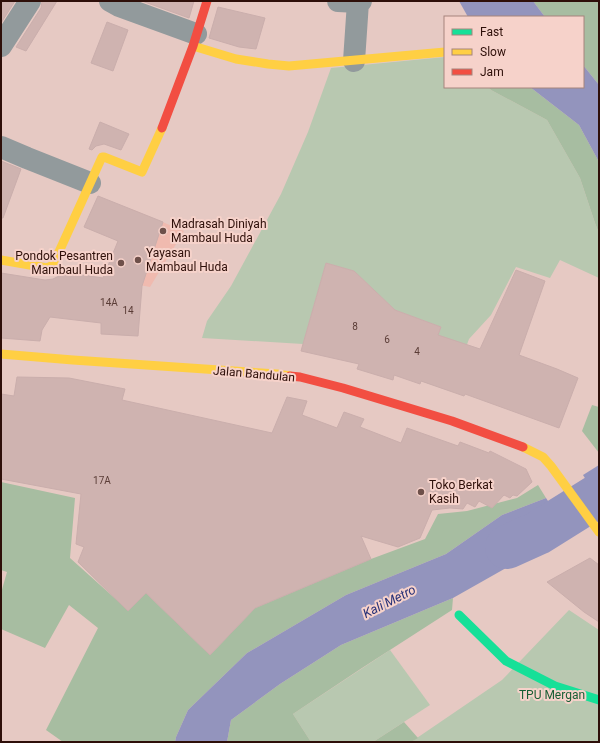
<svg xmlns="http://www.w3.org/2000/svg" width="600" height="743" font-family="Roboto,sans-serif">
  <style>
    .built { fill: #f0baaf }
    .green { fill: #b8c8b0 }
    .forest { fill: #a7bda1 }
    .water { fill: #9394bd }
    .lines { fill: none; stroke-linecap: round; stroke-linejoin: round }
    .river { stroke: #9394bd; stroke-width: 44 }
    .building { fill: #cfb3b0; stroke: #caaeac }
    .street { stroke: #929a9c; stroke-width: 22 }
    .fast { stroke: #16e098; stroke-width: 9 }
    .slow { stroke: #ffcf43; stroke-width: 9 }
    .jam { stroke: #f24e42; stroke-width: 9 }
    .poi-dot { fill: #6e504a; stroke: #f6d2ca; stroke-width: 1.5 }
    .labels { text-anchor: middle; stroke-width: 4; stroke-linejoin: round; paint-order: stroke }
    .number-label { font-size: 10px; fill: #5a3c36 }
    .poi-label { font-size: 12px; fill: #2e0f09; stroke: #f6d2ca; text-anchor: start }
    .street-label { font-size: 12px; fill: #2e0f09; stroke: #f6d2ca }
    .park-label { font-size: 12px; fill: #185e34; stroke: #f6d2ca }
    .water-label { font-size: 13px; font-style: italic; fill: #263077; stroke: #f6d2ca }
  </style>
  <rect width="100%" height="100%" fill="#e6c9c3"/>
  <path class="built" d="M131 209 184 231 150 287 103 278Z"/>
  <g class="green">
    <path d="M445 57V87H488L491 90 547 120 580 178 595 223 599 233V278L560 260 550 278 516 267 491 315 469 339 450 391 421 381 441 327 395 310 354 271 326 263 303 344 202 338 207 321 231 286 281 194 308 132 331 68Z"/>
    <path d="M569 610 599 630V742H411L502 680Z"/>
    <path d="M390 650 430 705 373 742H311L293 714Z"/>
  </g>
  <g class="forest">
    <path d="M533 1H599V85L583 65V17H545Z"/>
    <path d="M488 87H530L579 125 599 162V233L595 223 580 178 547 120 491 90Z"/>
    <path d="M592 405 599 407V453L582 431Z"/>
    <path d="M1 482 75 498 70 558 128 610 146 593 210 655 255 608 371 559 425 539 438 514 467 511 517 498 538 485 546 498 502 515 446 554 346 595 247 653 188 710 176 737 175 742H63L46 730 98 628 69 605 45 648 1 629V593L7 572 1 570Z"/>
    <path d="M453 598 452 610 362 668 293 714 311 742H227L231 720 280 684 341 645Z"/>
    <path d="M404 722 418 738 411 742H373Z"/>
  </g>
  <g class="water">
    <path d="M459 1H533L545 17H468Z"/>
    <path d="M583 65 599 85V162L579 125 530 87H583Z"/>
    <path d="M599 465V500L583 475Z"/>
    <path d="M546 498 570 534 513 564 453 598 341 645 280 684 231 720 227 742H175L176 737 188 710 247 653 346 595 446 554 502 515Z"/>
  </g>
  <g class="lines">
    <path class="river" d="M507 547 538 533 599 495"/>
  </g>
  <g class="building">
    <path d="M1 1H15L1 23Z"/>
    <path d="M42 1H57L26 51 16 47 41 8Z"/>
    <path d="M142 1H194L189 18Z"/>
    <path d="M218 7 265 18 256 49 239 47 209 38Z"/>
    <path d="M107 22 128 30 113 71 91 63Z"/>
    <path d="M100 122 129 134 121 150 104 144 96 146 92 150 89 149Z"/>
    <path d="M1 161 21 169 3 218H1Z"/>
    <path d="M98 196 163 222 142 286 138 336 101 334V323L50 317 42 330 40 341 1 338V273L45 280 53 279 59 276 63 272 103 278 118 241 84 227Z"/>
    <path d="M326 263 354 271 395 310 441 327 438 335 480 349 516 270 545 281 519 355 557 369 578 378 559 428 465 394 464 396 421 381 420 384 394 375 393 380 357 369 359 364 301 351Z"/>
    <path d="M17 377 69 378 125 389 122 400 272 433 287 397 307 401 302 415 337 428 344 412 364 419 360 427 401 443 407 428 458 446 460 442 489 453 490 451 526 469 532 482 517 496 513 495 510 498 504 495 492 508 479 501 475 507 467 503 463 509 450 508 432 510 420 538 398 547 361 536 371 559 255 608 210 655 146 593 128 611 78 562 84 547 76 544 81 494 1 479V394L14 396Z"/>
    <path d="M590 558 599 565V622L584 612 547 582Z"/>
  </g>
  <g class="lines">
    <g class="street">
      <path d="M110 1 119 6 196 34"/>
      <path d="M338 1 358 2"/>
      <path d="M1 46 30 1"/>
      <path d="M354 61 358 2 361 1"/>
      <path d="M1 147 27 158 90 183"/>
    </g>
    <path class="fast" d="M459 615 506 661 555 686 599 700"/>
    <g class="slow">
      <path d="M193 46 236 59 268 64 289 66 445 52"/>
      <path d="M1 260 47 268 53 265 102 157H104L142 172 162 128"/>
      <path d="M1 354 73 360 277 374 290 376"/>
      <path d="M523 447 543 457 551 466 599 532"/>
    </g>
    <g class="jam">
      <path d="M162 128 193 46 207 1"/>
      <path d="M290 376 300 377 343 388 452 421 523 447"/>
    </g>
  </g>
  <g class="poi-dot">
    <circle cx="163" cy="231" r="4"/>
    <circle cx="138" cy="260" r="4"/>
    <circle cx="121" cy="263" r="4"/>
    <circle cx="421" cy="492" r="4"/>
  </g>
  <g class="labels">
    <g class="number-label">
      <text x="109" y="306">14A</text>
      <text x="128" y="314">14</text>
      <text x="355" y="330">8</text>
      <text x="387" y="343">6</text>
      <text x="417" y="355">4</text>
      <text x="102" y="484">17A</text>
    </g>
    <g class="poi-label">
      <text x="171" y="228">Madrasah Diniyah<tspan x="171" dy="14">Mambaul Huda</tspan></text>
      <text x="146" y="257">Yayasan<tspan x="146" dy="14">Mambaul Huda</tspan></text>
      <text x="113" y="260" text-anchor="end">Pondok Pesantren<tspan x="113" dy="14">Mambaul Huda</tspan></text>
      <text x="429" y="489">Toko Berkat<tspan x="429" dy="14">Kasih</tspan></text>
    </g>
    <g class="street-label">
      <text transform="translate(254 374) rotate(5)" y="4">Jalan Bandulan</text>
    </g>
    <g class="park-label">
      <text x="552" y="699">TPU Mergan</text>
    </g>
    <g class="water-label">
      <text transform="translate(389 601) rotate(-27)" y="5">Kali Metro</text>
    </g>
  </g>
  <rect width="600" height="743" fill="none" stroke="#2e0f09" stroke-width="4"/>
  <rect x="444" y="16" width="140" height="72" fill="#f6d2ca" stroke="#a6847d"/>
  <rect x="452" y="29" width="20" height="6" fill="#16e098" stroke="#a6847d"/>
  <text x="480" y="36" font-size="12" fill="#2e0f09">Fast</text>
  <rect x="452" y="49" width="20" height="6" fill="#ffcf43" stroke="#a6847d"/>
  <text x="480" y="56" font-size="12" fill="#2e0f09">Slow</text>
  <rect x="452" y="69" width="20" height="6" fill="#f24e42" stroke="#a6847d"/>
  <text x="480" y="76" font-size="12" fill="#2e0f09">Jam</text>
</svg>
